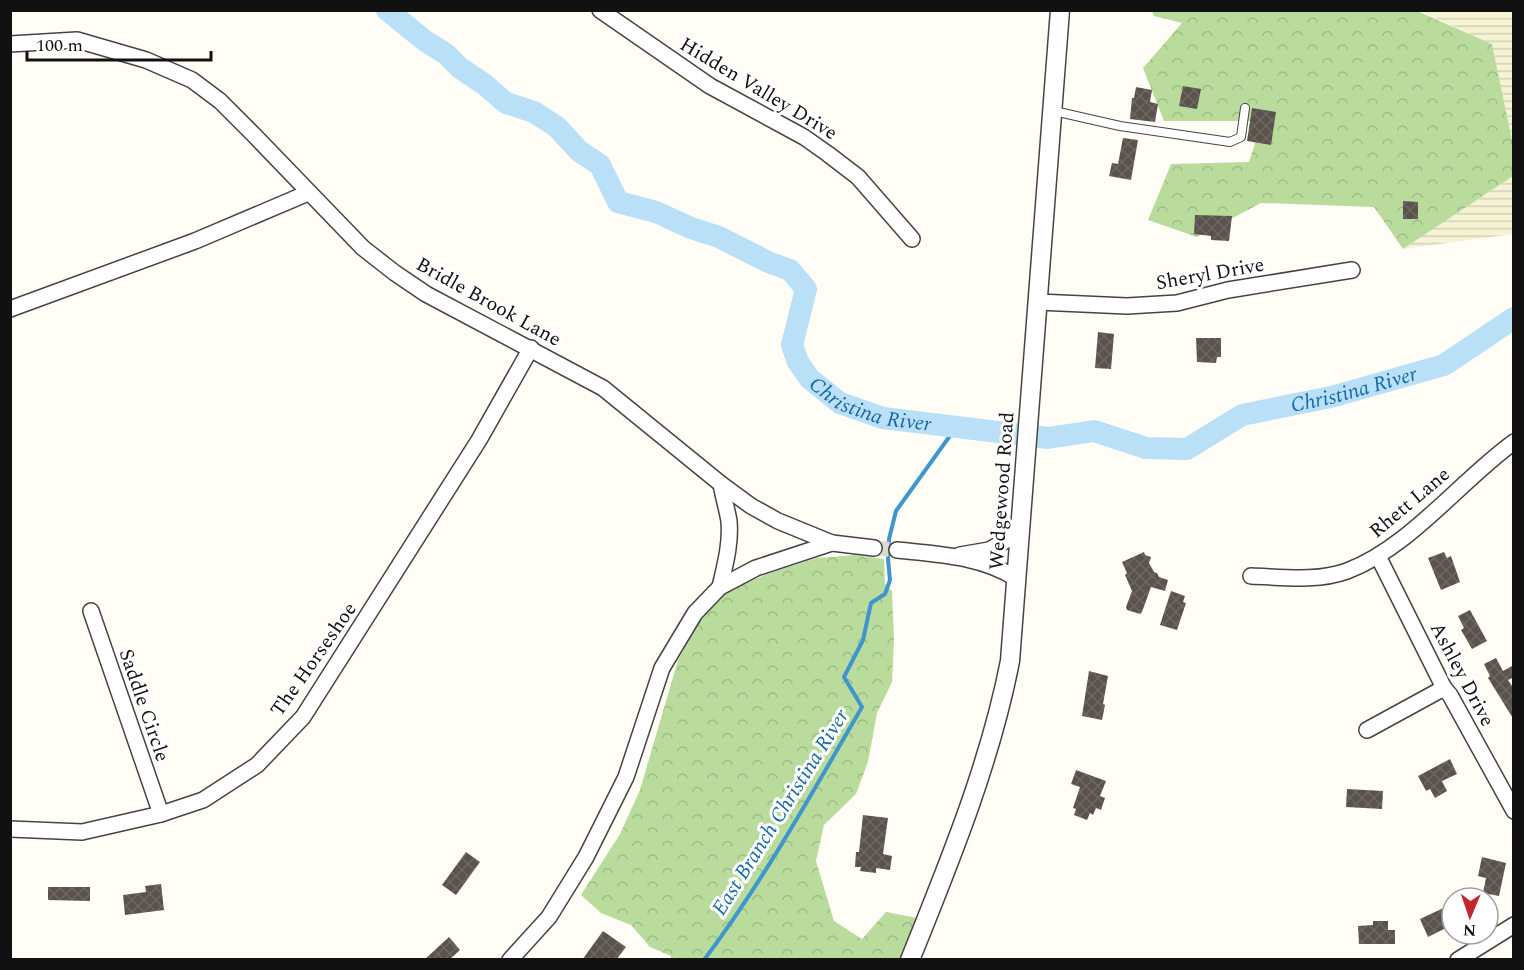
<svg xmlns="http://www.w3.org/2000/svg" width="1524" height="970" font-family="Spectral,serif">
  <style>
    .farmland { fill: url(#farmland-rules) }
    .forest { fill: url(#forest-crowns) }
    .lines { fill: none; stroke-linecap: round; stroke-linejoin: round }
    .stream { stroke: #3f96cf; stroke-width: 4 }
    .river { stroke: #b9e0f7; stroke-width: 22 }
    .building { fill: url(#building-cross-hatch) }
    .minor-tunnel { stroke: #dbdad3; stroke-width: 15; stroke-dasharray: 15 8; stroke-linecap: butt }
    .service-casing { stroke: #444; stroke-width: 10 }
    .minor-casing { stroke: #444; stroke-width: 18 }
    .tertiary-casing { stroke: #444; stroke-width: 21 }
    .service { stroke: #fff; stroke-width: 8 }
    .minor { stroke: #fff; stroke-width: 15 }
    .tertiary { stroke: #fff; stroke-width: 18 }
    .labels { text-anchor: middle; stroke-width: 6; stroke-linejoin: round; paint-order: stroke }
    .street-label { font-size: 20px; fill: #111; stroke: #fff }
    .water-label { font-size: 21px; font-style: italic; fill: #1768a6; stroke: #fff }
  </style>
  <defs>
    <pattern id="farmland-rules" width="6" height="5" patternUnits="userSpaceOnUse" patternTransform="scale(1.5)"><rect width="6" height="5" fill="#f6f3d4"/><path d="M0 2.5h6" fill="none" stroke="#d2cfb5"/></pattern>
    <pattern id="forest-crowns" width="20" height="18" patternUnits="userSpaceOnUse" patternTransform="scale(1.5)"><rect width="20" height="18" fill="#b9dc9c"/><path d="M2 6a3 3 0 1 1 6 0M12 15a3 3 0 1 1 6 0" fill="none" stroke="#9ebc85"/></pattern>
    <pattern id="building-cross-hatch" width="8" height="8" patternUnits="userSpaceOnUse" patternTransform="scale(1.5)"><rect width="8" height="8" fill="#5a524d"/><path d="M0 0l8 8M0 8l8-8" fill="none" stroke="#6d6662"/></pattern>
  </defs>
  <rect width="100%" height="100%" fill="#fffdf5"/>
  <g class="farmland">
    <path d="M1420 11H1513V145L1492 44Z"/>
    <path d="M1513 176V234L1403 249Z"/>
  </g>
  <g class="forest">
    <path d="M1152 11H1417L1492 44 1513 145V176L1403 249 1374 207 1261 203 1197 237 1148 220 1171 164 1249 162 1262 121H1164L1143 68 1182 23 1154 16Z"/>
    <path d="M855 555 884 559 885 584 892 591 894 639 892 682 877 713 868 762 856 794 824 825 816 861 834 921 862 939 886 912 917 918 900 959H671V956L650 947 631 925 601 913 581 895 620 834 640 790 678 660 702 618 728 591 767 574 817 558Z"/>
  </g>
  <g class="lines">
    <path class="stream" d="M704 960C764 880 812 793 862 707L844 677 863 640 871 603 885 594 890 580 888 559 889 539 896 511 957 426"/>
    <path class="river" id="s1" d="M387 10 424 40 446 54 460 68 484 84 506 103 534 112 557 127 579 151 600 165 618 202 656 212 691 228 719 237 768 262 790 270 806 289 792 345 798 362 810 379 840 403 883 418 1048 438 1094 431 1146 448 1187 449 1242 415 1331 397 1444 365 1514 318"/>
  </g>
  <g class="building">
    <path d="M1183 86 1201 89 1197 109 1179 106Z"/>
    <path d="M1136 87 1152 90 1150 102 1158 104 1155 122 1130 119 1132 98H1134Z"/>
    <path d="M1252 108 1276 112 1271 145 1247 141Z"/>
    <path d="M1123 138 1138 140 1131 180 1109 176 1112 163 1118 164Z"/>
    <path d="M1403 201 1418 202V219H1403Z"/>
    <path d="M1195 215 1232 216 1229 241 1211 240V236L1194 234Z"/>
    <path d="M1098 332 1114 334 1111 369 1095 368Z"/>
    <path d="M1196 338H1221V357H1217L1216 363 1197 362Z"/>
    <path d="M1144 552 1145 555 1151 557 1149 563 1154 572 1157 573 1159 577 1168 580 1165 591 1151 587 1142 612 1140 614 1127 610 1126 607 1132 591 1125 575 1127 573 1122 562Z"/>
    <path d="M1444 552 1447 558 1451 556 1460 582 1441 590 1428 558Z"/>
    <path d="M1171 591 1185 596 1183 602 1186 603 1177 630 1160 625Z"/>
    <path d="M1470 610 1487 641 1472 649 1461 630 1464 628 1458 616Z"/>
    <path d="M1496 658 1503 671 1514 665V677L1508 680 1514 689V720L1488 678 1490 676 1484 664Z"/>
    <path d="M1089 671 1108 676 1103 704 1105 705 1102 720 1082 716Z"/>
    <path d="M1450 759 1457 774 1442 781 1447 791 1435 798 1430 789 1426 791 1418 776Z"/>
    <path d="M1076 770 1106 781 1100 796 1105 798 1101 810 1096 808 1093 815 1090 813 1087 820 1074 815 1076 809 1073 808 1080 787 1071 784Z"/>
    <path d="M1347 789 1383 791 1382 809 1346 807Z"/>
    <path d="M863 815 888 818 883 854 892 856 890 870 876 868V873L860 871 861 867H855L856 852H859Z"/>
    <path d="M466 852 480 862 456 895 442 885Z"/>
    <path d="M1482 857 1506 863 1499 896 1483 893 1486 878 1478 876Z"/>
    <path d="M161 884 164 910 125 915 123 895 146 892 145 886Z"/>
    <path d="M48 887H90V901L48 900Z"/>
    <path d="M1452 904V925L1428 937 1420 919Z"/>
    <path d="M1373 921H1388V930H1395V944H1359L1358 926 1373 925Z"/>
    <path d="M603 931 626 947 616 960H582Z"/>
    <path d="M449 937 460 950 449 960H424Z"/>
  </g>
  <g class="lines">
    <path class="minor-tunnel" d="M874 548 897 550"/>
    <defs>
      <path id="service" d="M1054 111 1120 126 1230 142 1241 137 1245 108"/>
      <g id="minor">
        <path d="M600 10 710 86 804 137 828 154 858 177 912 239"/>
        <path d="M10 44 77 40 146 60 192 80 220 101 254 135 363 248 395 273 426 294 603 388 721 484 751 506 778 521 832 543"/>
        <path d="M1038 302 1127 306 1177 303 1228 290 1352 270"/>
        <path d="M10 309 195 241 308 193"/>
        <path d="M897 550C937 554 982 556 1017 579"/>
        <path d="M960 555 989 550 1021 532"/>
        <path d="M1378 556 1444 688 1450 695 1514 811"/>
        <path d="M1251 576C1282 577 1317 582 1347 571 1409 548 1460 481 1514 442"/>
        <path d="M720 587C725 565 731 544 729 521 727 509 723 496 721 484"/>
        <path d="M91 611 161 814"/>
        <path d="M1367 730 1444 688"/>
        <path d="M10 829 82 832 161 814 203 800 257 765 303 717 479 440 531 348"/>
        <path d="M510 960 549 917 586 857 626 777 662 668 695 613 720 587 756 568 832 543 874 548"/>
        <path d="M1458 960 1514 925"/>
      </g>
      <path id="tertiary" d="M910 960C949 863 990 764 1010 661L1060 10"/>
    </defs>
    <use href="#service" class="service-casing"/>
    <use href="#minor" class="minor-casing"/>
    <use href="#tertiary" class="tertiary-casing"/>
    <use href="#service" class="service"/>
    <use href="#minor" class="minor"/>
    <use href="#tertiary" class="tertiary"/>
  </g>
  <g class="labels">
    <g class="street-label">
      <text transform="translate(759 88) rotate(31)" y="7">Hidden Valley Drive</text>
      <text transform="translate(1210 273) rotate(-10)" y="7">Sheryl Drive</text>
      <text transform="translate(489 301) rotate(29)" y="7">Bridle Brook Lane</text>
      <text transform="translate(1001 491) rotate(-86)" y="7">Wedgewood Road</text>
      <text transform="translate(1409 502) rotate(-40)" y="7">Rhett Lane</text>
      <text transform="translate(313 659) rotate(-55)" y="7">The Horseshoe</text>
      <text transform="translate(1463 674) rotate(62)" y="7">Ashley Drive</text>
      <text transform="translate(145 705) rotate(71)" y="7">Saddle Circle</text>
    </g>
    <g class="water-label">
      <text dy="7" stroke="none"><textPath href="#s1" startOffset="1186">Christina River</textPath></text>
      <text dy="7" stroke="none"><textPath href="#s1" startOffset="682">Christina River</textPath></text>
      <text transform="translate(780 812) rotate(-58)" y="7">East Branch Christina River</text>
    </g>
  </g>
  <rect width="1524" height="970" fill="none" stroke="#111111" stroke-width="24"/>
  <g transform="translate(1470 916) rotate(182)"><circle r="28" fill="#ffffff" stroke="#a0a0a0" stroke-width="1.5"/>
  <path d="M0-4.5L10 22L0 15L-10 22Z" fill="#c4262e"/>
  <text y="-9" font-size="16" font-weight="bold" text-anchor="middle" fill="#111111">N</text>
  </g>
  <path d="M27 51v9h184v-9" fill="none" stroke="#111111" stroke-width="3"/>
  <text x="36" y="51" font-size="18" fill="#111111" stroke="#ffffff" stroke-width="4.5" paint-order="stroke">100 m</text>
</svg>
